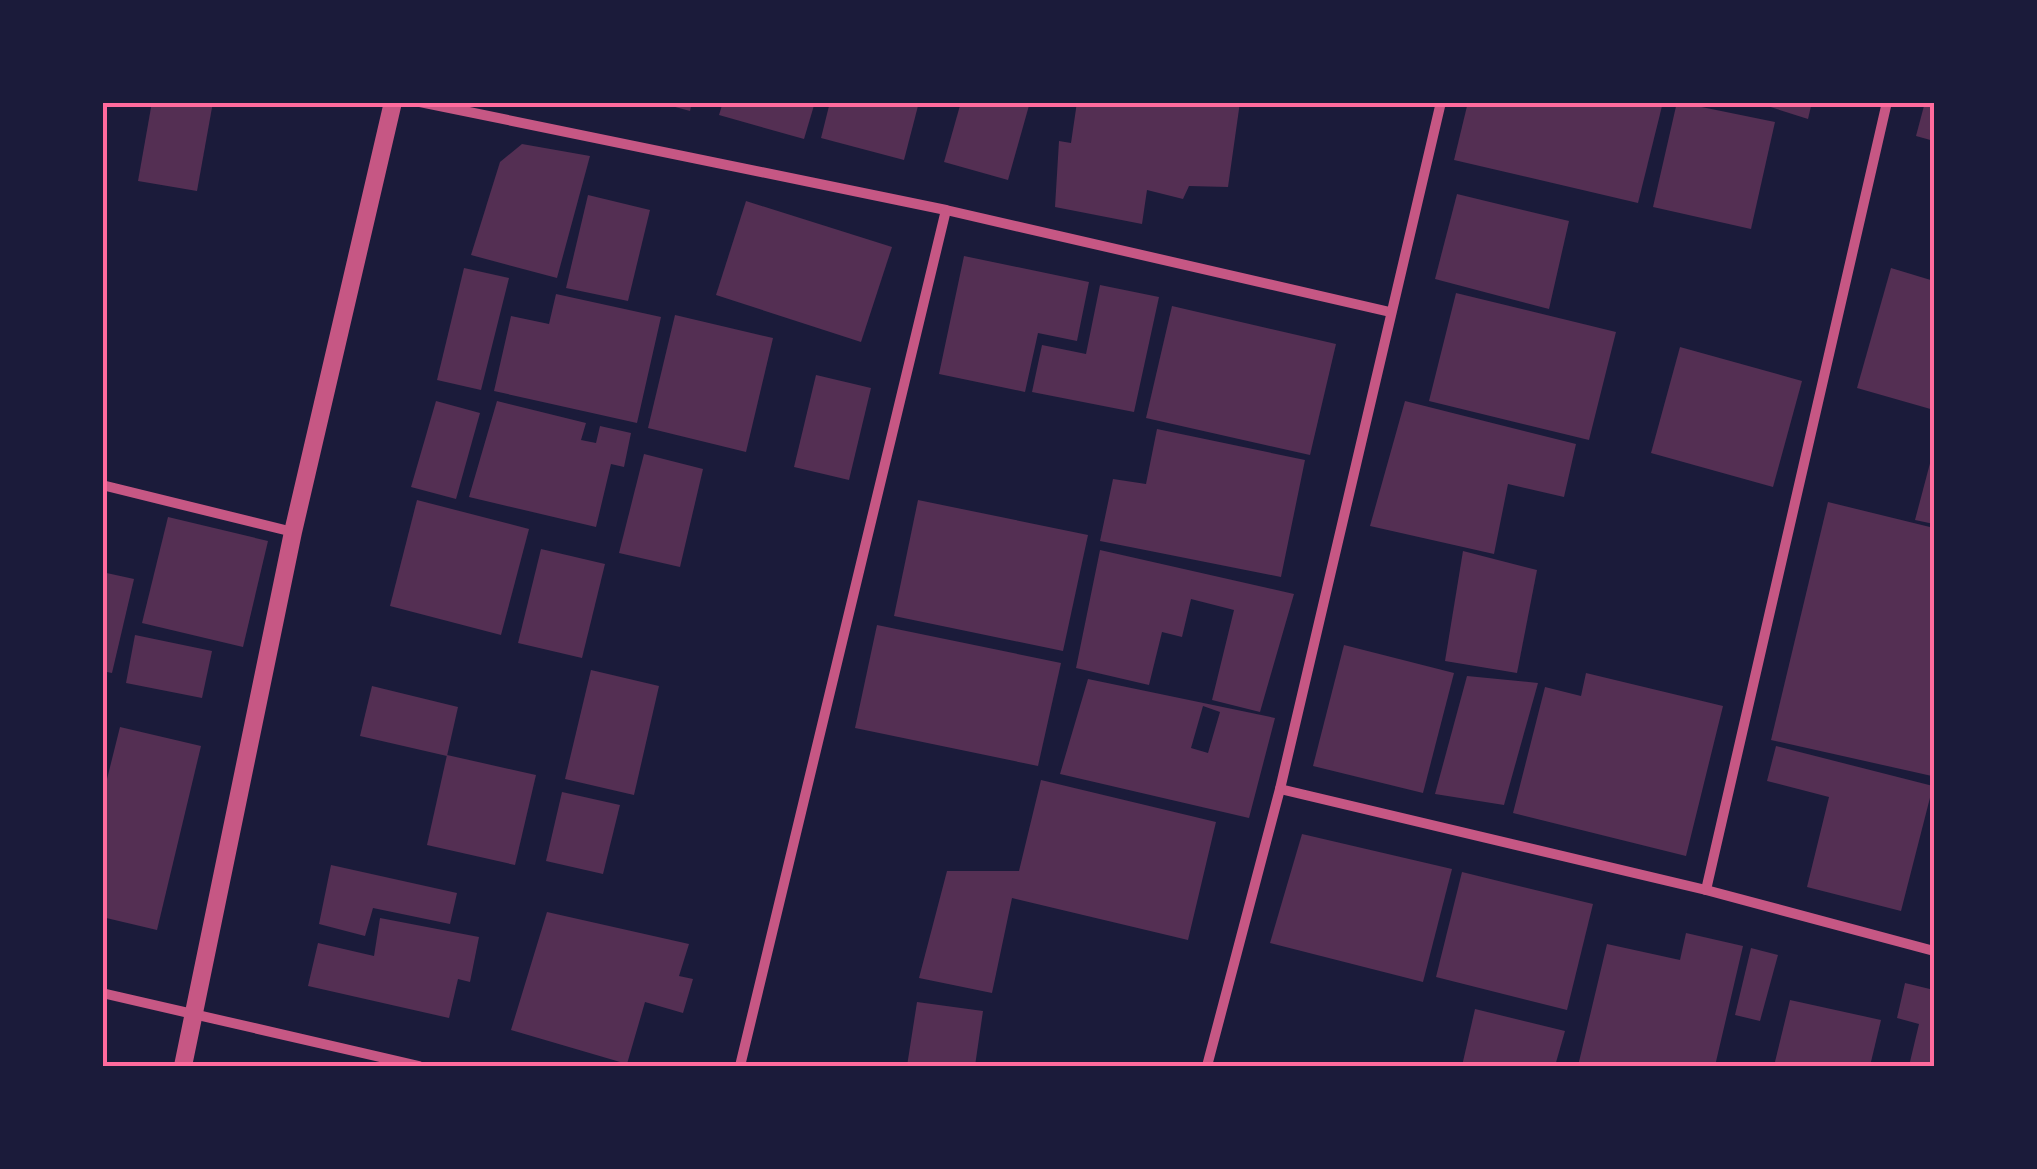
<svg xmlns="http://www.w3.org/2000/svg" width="2037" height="1169" font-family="'Fira Sans Condensed',sans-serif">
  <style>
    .building { fill: #542f53; fill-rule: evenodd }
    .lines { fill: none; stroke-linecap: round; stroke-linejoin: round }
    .minor { stroke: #c65784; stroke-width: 10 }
    .tertiary { stroke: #c65784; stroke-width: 18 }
    .neatline { fill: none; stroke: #ff6b9d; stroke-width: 4 }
  </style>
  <rect width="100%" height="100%" fill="#1b1b3a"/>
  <g class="building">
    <path d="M152 102H213L197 191 138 181Z"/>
    <path d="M657 102H692L690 111Z"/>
    <path d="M723 102H815L804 139 719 115Z"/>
    <path d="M830 102H919L904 160 821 138Z"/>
    <path d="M961 102H1030L1008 180 944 162Z"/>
    <path d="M1077 102H1240L1228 187 1189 186 1183 199 1147 190 1142 224 1055 207 1059 141 1071 143Z"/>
    <path d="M1468 102H1663L1638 203 1454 160Z"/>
    <path d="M1677 102 1775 122 1751 229 1653 207Z"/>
    <path d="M1755 102H1812L1808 119Z"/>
    <path d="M1925 102H1934V141L1916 136Z"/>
    <path d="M522 144 590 156 557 278 471 255 500 162Z"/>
    <path d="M1457 194 1569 221 1549 309 1435 279Z"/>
    <path d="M588 195 650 210 628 301 566 288Z"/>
    <path d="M746 201 892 247 861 342 716 295Z"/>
    <path d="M964 256 1089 282 1077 341 1038 333 1025 392 939 374Z"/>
    <path d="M464 268 509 278 481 390 437 380Z"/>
    <path d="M1891 268 1934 281V410L1857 388Z"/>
    <path d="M1100 285 1159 297 1134 412 1032 392 1042 345 1086 354Z"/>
    <path d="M1456 293 1616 332 1589 440 1429 401Z"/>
    <path d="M556 294 661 317 637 423 494 391 511 316 549 324Z"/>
    <path d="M1172 306 1336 344 1310 455 1146 418Z"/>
    <path d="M675 315 773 338 746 452 648 428Z"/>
    <path d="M1680 347 1802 381 1773 487 1651 453Z"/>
    <path d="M816 375 871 388 849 480 794 467Z"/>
    <path d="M436 401 480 413 456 499 411 487Z"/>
    <path d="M497 401 586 423 581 440 596 443 600 426 631 433 624 467 611 464 596 527 469 497Z"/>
    <path d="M1405 401 1576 444 1564 497 1508 484 1494 554 1370 526Z"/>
    <path d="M1157 429 1305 460 1281 577 1100 541 1113 479 1146 484Z"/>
    <path d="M1933 452H1934V524L1915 520Z"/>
    <path d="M644 454 703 469 680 567 619 553Z"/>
    <path d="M417 500 529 529 501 635 390 606Z"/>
    <path d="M918 500 1088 535 1063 651 894 616Z"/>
    <path d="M1828 502 1934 528 1932 776 1771 740Z"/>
    <path d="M168 517 268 541 243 647 142 623Z"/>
    <path d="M541 549 605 564 582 658 518 643Z"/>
    <path d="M1100 550 1294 594 1260 712 1212 700 1234 610 1191 599 1182 637 1162 632 1149 685 1076 668Z"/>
    <path d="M1463 551 1537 570 1517 673 1445 661Z"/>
    <path d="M102 572 134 579 112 673 102 671Z"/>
    <path d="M877 625 1061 663 1038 766 855 728Z"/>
    <path d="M135 635 212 651 202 698 126 683Z"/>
    <path d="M1344 645 1454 673 1423 793 1313 766Z"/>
    <path d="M591 670 659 686 634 795 565 779Z"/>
    <path d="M1586 673 1723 706 1686 856 1513 813 1545 687 1581 696Z"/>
    <path d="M1467 676 1538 683 1504 805 1435 794Z"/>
    <path d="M1088 679 1275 718 1249 818 1060 774ZM1203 706 1220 712 1208 753 1191 748Z"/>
    <path d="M372 686 458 707 447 756 360 736Z"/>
    <path d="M120 727 201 746 157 930 102 917V799Z"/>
    <path d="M1776 746 1933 786 1901 911 1807 887 1829 797 1767 781Z"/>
    <path d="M447 755 536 775 515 865 427 845Z"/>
    <path d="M1041 780 1216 822 1188 940 1012 898 992 993 919 978 947 871H1019Z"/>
    <path d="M562 792 620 805 603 874 546 861Z"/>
    <path d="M1302 834 1452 869 1423 982 1270 943Z"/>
    <path d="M331 865 457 893 450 924 373 908 365 936 319 924Z"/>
    <path d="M1462 872 1593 904 1567 1010 1436 977Z"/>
    <path d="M547 912 689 944 679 976 693 979 683 1013 645 1002 627 1064 511 1030Z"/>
    <path d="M380 918 479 937 470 982 458 979 449 1018 308 986 318 943 374 956Z"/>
    <path d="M1686 933 1743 946 1715 1066H1578L1607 944 1680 960Z"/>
    <path d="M1751 948 1778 955 1760 1021 1735 1015Z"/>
    <path d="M1905 983 1934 990V1066H1909L1919 1024 1897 1018Z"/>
    <path d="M1790 1000 1881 1020 1870 1066H1774Z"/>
    <path d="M917 1002 983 1011 975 1066H907Z"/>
    <path d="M1475 1009 1565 1031 1555 1066H1462Z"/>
  </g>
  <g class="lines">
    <g class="minor">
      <path d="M420 102 946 210 1390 312"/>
      <path d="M102 485 293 532"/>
      <path d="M1280 789 1706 890 1934 951"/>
      <path d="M1706 890 1887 102"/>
      <path d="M102 993 419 1066"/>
      <path d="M740 1066 946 210"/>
      <path d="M1207 1066 1280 789 1441 102"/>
    </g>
    <path class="tertiary" d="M183 1066 293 532 393 102"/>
  </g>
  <rect width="2037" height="1169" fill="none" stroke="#1b1b3a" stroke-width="210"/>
  <rect x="105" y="105" width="1827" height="959" class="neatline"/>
</svg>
